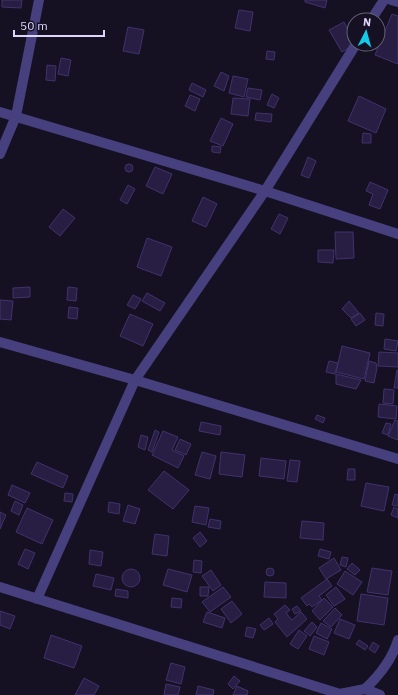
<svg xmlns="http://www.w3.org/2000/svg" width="398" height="695" font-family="'IBM Plex Sans',sans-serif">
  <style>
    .building { fill: #281e43; stroke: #41326d }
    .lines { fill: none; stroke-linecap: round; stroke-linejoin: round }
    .street { stroke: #46407e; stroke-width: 10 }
  </style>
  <rect width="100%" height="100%" fill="#151123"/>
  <g class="building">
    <path d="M2 0H22L21 8 2 7Z"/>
    <path d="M305 0H327L325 8 305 2Z"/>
    <path d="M239 10 253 12 250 31 235 28Z"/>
    <path d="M392 14 398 16V64L375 55Z"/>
    <path d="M344 22 355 44 342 52 329 30Z"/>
    <path d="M128 27 144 30 139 54 123 51Z"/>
    <path d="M267 51 275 52 274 60 266 59Z"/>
    <path d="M61 58 71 60 68 76 58 74Z"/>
    <path d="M47 65 56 66 55 81 46 80Z"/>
    <path d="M221 72 229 76 224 91 214 86Z"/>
    <path d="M233 76 248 79 244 97 229 93Z"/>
    <path d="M192 83 206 90 203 97 189 90Z"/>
    <path d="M248 88 262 90 260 100 246 97Z"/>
    <path d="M272 94 279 98 274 108 267 105Z"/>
    <path d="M190 95 200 99 195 111 185 106Z"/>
    <path d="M359 96 386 109 376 133 348 121Z"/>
    <path d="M233 98 250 99 248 116 231 114Z"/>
    <path d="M256 113 272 114 271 122 255 120Z"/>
    <path d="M221 118 233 124 223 146 210 141Z"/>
    <path d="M363 133 371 134V143H362Z"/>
    <path d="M212 146 221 147 220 153 212 152Z"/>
    <path d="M308 157 316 161 309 178 301 175Z"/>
    <circle cx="129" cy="168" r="4"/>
    <path d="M155 167 172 174 163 194 146 186Z"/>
    <path d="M370 182 388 190 380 209 369 205 373 194 366 191Z"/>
    <path d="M128 185 135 189 127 204 120 200Z"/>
    <path d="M203 197 217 204 206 227 192 221Z"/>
    <path d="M63 209 75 218 60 236 49 227Z"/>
    <path d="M279 214 288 218 280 234 271 229Z"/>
    <path d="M335 232H353L354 258 336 259Z"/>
    <path d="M147 238 172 247 161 276 137 267Z"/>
    <path d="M318 250H334L333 263 318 262Z"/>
    <path d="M30 287V297L13 298V288Z"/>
    <path d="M68 287 77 288 76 301 67 300Z"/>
    <path d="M147 293 165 303 160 311 142 301Z"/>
    <path d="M133 295 141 299 135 309 127 305Z"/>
    <path d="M0 300 13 301 11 320 0 319Z"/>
    <path d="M349 301 359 313 351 318 342 309Z"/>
    <path d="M69 307 78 308 77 319 68 318Z"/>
    <path d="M360 313 365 320 356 326 351 319Z"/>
    <path d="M376 313 384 314 383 326 375 325Z"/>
    <path d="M130 314 153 324 143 346 120 336Z"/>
    <path d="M385 339 398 341 396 351 384 349Z"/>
    <path d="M342 346 370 353 364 379 336 372Z"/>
    <path d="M379 352 398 353V367L378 366Z"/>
    <path d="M329 361 338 363 335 374 326 372Z"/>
    <path d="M369 361 376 363 377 368 374 383 365 381Z"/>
    <path d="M397 370H398V388H394Z"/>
    <path d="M336 374 361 380 356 389 336 384Z"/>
    <path d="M384 389 394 390 393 404 383 403Z"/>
    <path d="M379 404 397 406 396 419 378 417Z"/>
    <path d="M317 415 325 418 323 423 315 419Z"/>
    <path d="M395 420 398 421V440L388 436Z"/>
    <path d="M201 422 221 426 220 435 199 431Z"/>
    <path d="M386 423 391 424 388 435 382 433Z"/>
    <path d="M155 430 159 432 152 452 148 450Z"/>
    <path d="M163 431 178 437 172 450 184 456 178 468 152 455Z"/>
    <path d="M141 435 148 437 145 450 138 447Z"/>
    <path d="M180 439 191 444 186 455 175 450Z"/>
    <path d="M202 452 216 456 210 479 195 475Z"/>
    <path d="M221 452 245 455 242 477 219 474Z"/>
    <path d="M261 458 286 461 284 479 259 476Z"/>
    <path d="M290 460 300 461 297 482 287 481Z"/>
    <path d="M37 462 68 476 63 488 31 474Z"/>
    <path d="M348 469H355V480H347Z"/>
    <path d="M164 471 189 490 173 509 148 490Z"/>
    <path d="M366 483 389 487 384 511 361 506Z"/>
    <path d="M12 485 30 493 25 503 8 495Z"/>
    <path d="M65 493 73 494 72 502 64 501Z"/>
    <path d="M395 494 398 495V506L392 505Z"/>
    <path d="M15 501 23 505 19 515 11 511Z"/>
    <path d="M109 502 120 504 119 514 108 512Z"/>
    <path d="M128 505 140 509 135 524 123 521Z"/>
    <path d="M195 506 209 508 206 525 192 522Z"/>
    <path d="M394 507 398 509V518L391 515Z"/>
    <path d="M27 508 53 520 42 544 16 532Z"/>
    <path d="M0 512 6 515 0 529Z"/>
    <path d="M210 519 221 521 220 529 208 527Z"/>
    <path d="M302 521 324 523 323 540 300 538Z"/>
    <path d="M200 532 207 541 200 547 193 538Z"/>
    <path d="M155 534 169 536 167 556 152 554Z"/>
    <path d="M25 549 35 553 28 569 18 564Z"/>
    <path d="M320 549 331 552 329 559 318 556Z"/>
    <path d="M90 550 103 552 101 566 89 564Z"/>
    <path d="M342 557 348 558 346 567 340 565Z"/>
    <path d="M334 558 341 570 326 579 319 568Z"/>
    <path d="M194 560 202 561 201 573 193 572Z"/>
    <path d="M352 563 360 570 355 575 347 569Z"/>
    <path d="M372 568 392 571 388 595 367 592Z"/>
    <circle cx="270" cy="572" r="4"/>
    <path d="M168 569 192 575 187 592 163 585Z"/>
    <circle cx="131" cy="578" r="9"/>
    <path d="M211 570 221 585 213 591 202 576Z"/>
    <path d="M345 571 362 582 353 595 337 584Z"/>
    <path d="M96 574 114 578 111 590 93 586Z"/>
    <path d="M327 579 332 586 319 596 322 600 312 607 309 604 307 606 301 598Z"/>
    <path d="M265 582 286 583V598L264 597Z"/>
    <path d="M200 587H209L208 596H200Z"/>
    <path d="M223 587 231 597 210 612 202 602Z"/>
    <path d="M336 587 345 599 334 606 326 595Z"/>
    <path d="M116 589 128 591V598L115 596Z"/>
    <path d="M361 594 388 598 384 625 357 621Z"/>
    <path d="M172 598 182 599 181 608 171 607Z"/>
    <path d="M324 598 333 607 320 620 312 611Z"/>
    <path d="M232 601 242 614 231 623 221 609Z"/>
    <path d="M285 605 290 610 286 613 292 620 301 612 307 619 287 637 275 622 278 619 274 614Z"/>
    <path d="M297 606 301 611 295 614 292 609Z"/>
    <path d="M335 608 342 615 331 627 323 621Z"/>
    <path d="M0 611 15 616 10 629 0 625Z"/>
    <path d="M207 612 225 618 222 628 203 622Z"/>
    <path d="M269 618 273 624 264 630 260 625Z"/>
    <path d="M340 619 355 625 349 639 334 633Z"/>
    <path d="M312 622 317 627 310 636 304 631Z"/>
    <path d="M321 623 332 629 327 639 316 633Z"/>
    <path d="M247 627 256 629 253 638 245 636Z"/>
    <path d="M299 630 307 636 298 649 290 644Z"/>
    <path d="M51 635 82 646 74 668 44 658Z"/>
    <path d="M314 636 329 642 324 655 309 649Z"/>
    <path d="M359 640 368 646 365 650 356 644Z"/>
    <path d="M373 642 379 646 375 653 369 649Z"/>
    <path d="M171 663 185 667 181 684 166 680Z"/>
    <path d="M234 676 240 681 233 689 228 684Z"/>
    <path d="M84 678 99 686 94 695H75Z"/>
    <path d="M166 684 180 687 178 695H164Z"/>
    <path d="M198 686 214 690 213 695H196Z"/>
    <path d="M237 686 248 691 247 695H233Z"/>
  </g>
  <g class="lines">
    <g class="street">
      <path d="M391 0 398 2"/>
      <path d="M371 20 384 0"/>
      <path d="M0 112 265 191 398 234"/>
      <path d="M0 154 16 116 39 0"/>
      <path d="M0 342 135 380 398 459"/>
      <path d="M0 587 340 694 365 689 380 695"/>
      <path d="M37 599 135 380 265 191 356 44"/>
      <path d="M365 689C380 675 392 660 398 640"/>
    </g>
  </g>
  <g transform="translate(366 32) rotate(6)"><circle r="19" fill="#151123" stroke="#656079"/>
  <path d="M0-3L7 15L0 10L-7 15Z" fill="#15c9e9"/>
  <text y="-6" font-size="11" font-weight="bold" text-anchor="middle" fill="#ddd7fb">N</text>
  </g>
  <path d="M14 30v6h90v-6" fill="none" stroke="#ddd7fb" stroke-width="2"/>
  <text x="20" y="30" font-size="12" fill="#ddd7fb" stroke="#151123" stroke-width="3" paint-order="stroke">50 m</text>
</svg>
